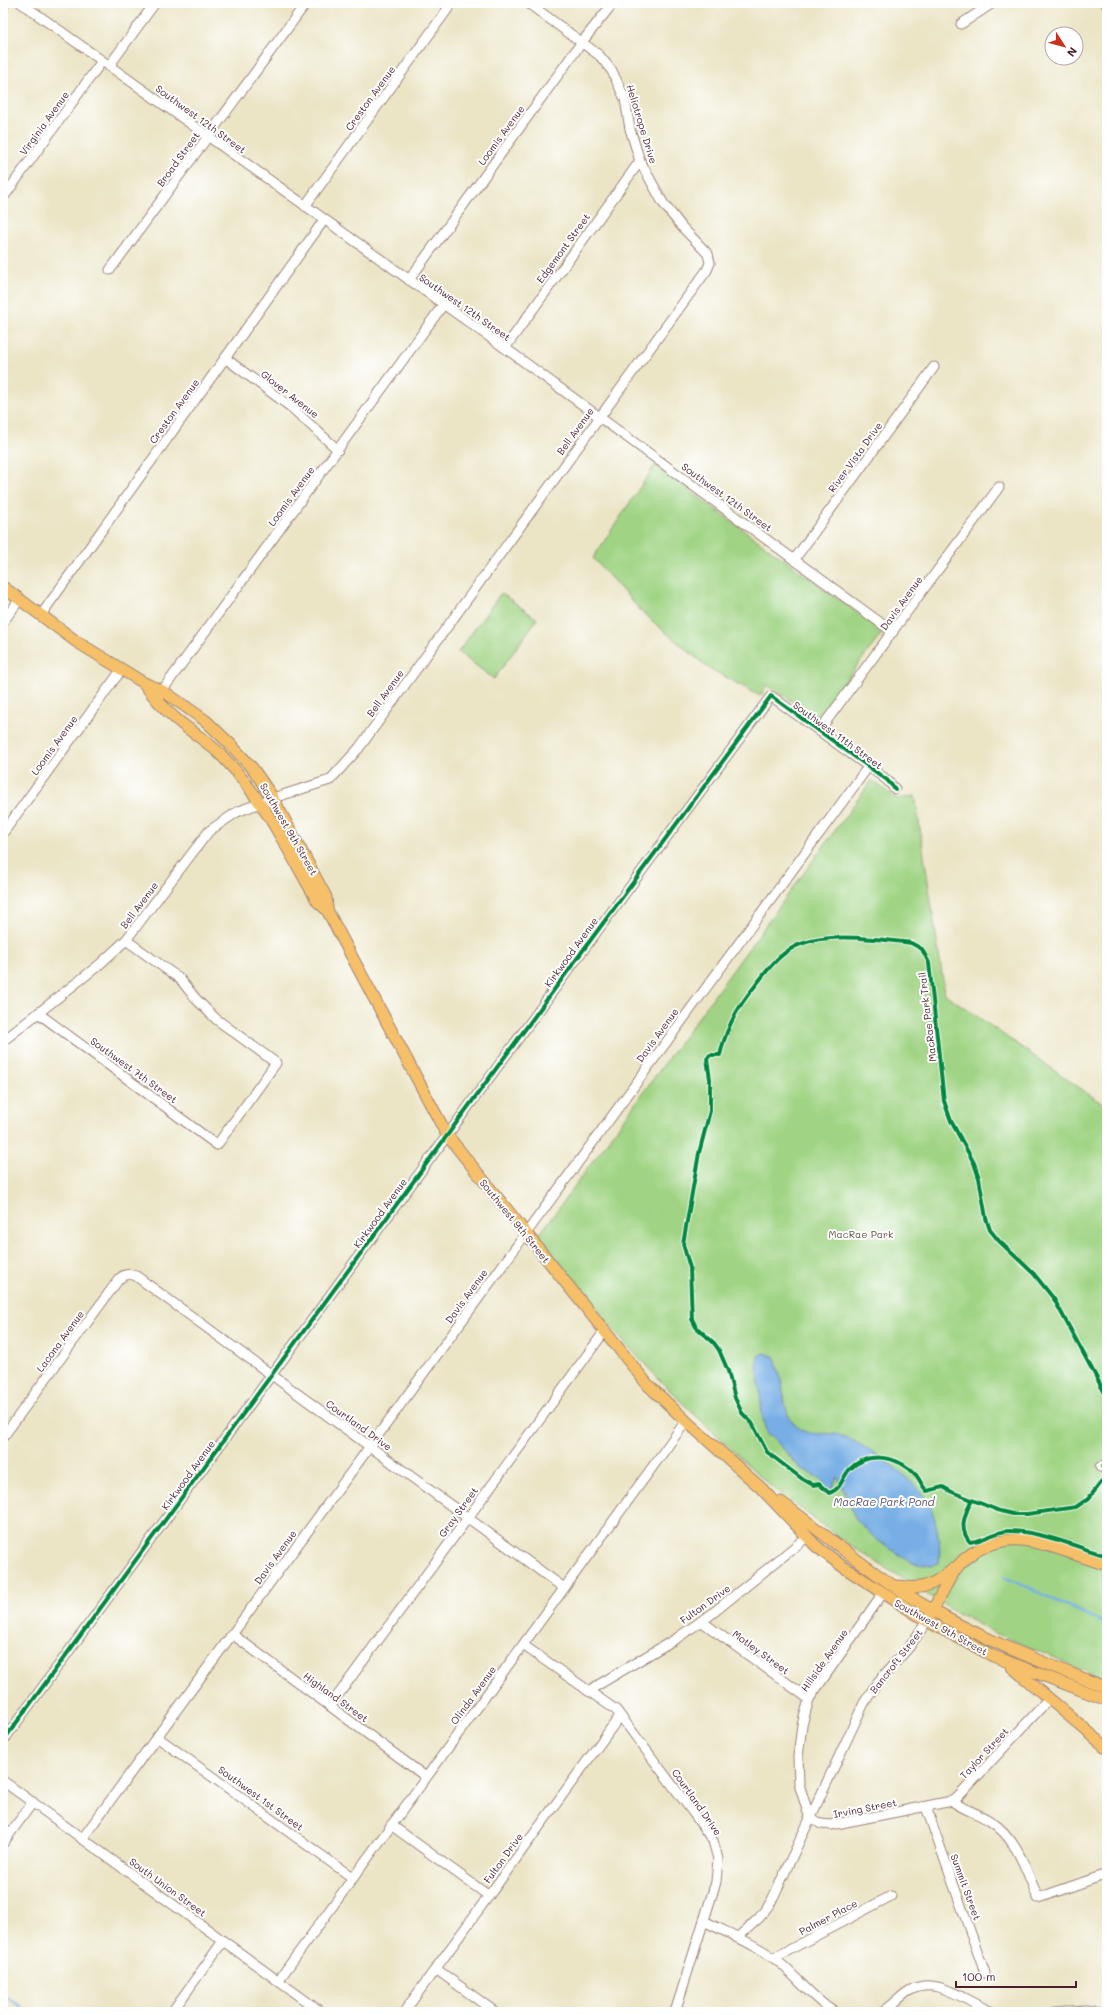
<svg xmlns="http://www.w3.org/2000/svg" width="1110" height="2015" font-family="Mali,sans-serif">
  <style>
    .green { fill: #a0d484; stroke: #757a58 }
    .water { fill: #76aee5; stroke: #606688 }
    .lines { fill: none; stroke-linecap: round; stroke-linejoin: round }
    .stream { stroke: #76aee5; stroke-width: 2.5 }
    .minor-casing { stroke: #9a8278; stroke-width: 11 }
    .major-casing { stroke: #9a8278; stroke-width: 13 }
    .minor { stroke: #fff; stroke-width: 9 }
    .major { stroke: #f6c06b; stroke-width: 11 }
    .quiet { stroke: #57aa44; stroke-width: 3; stroke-dasharray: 6 3; stroke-linecap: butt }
    .cycleway-casing { stroke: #fff; stroke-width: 6 }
    .cycleway { stroke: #00873e; stroke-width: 4 }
    .labels { text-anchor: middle; stroke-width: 4; stroke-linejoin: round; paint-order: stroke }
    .street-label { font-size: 10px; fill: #4a1f2b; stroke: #fff }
    .park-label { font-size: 10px; fill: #645546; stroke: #fff }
    .water-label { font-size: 11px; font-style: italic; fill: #5c5875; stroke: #fff }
  </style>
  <rect width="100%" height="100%" fill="#fff"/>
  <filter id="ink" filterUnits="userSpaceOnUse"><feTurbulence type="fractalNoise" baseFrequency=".025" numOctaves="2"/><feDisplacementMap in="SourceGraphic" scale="8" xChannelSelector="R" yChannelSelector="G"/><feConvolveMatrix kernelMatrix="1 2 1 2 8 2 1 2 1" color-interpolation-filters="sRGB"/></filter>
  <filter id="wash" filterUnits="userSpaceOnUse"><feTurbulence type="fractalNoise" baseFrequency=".012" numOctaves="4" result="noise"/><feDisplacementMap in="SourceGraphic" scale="16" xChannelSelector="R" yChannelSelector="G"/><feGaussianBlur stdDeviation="0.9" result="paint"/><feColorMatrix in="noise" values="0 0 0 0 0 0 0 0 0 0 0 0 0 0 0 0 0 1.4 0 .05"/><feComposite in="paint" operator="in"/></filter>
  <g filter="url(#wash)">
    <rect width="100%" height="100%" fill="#ebe5c6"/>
    <g class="green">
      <path d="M655 465 883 632 817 718 767 685 760 696 707 667 642 612 593 558Z"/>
      <path d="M501 593 537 619 494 679 458 652Z"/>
      <path d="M872 780 897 799 915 796 945 994 1107 1107V1680L995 1633 953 1611 845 1542 769 1485 674 1395 619 1337 539 1235Z"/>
    </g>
    <path class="water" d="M765 1353 775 1357C777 1366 780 1375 782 1384 785 1397 784 1413 794 1424 811 1440 822 1430 839 1435 865 1443 917 1480 929 1504 936 1517 942 1549 939 1563L931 1566 912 1563 876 1539 856 1520 838 1477 836 1478 833 1488 830 1489 817 1477 799 1467 772 1436H767L762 1415 757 1364 758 1356Z"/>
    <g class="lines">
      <g class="stream">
        <path d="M1004 1577 1105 1623"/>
        <path d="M3 1995 22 2007 25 2012"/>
      </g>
    </g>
  </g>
  <g filter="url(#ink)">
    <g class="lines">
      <defs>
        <g id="minor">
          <path d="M21 3 505 348 893 632"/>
          <path d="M3 6 5 3"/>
          <path d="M961 24 993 3"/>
          <path d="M109 66 155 3"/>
          <path d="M3 198 102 61"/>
          <path d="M305 206 452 3"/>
          <path d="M110 270 306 3"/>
          <path d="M409 280 582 42 613 3"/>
          <path d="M505 348 640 161"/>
          <path d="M225 358 292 408 338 450"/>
          <path d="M794 560 934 367"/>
          <path d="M41 615 324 220"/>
          <path d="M3 622 20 599"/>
          <path d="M159 695 443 305"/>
          <path d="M819 731 999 487"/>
          <path d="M3 833 122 669"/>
          <path d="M38 1013 217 1145 276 1063 216 1019 196 999 180 979 126 940"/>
          <path d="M3 1041 99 965 126 940 209 831 237 812 273 798 330 780 359 748 707 270 710 263 708 254 682 227 663 203 640 161 630 129 625 99 612 71 599 55 528 3"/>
          <path d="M3 1437 119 1279C124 1274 129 1273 136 1276L564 1588"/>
          <path d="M1100 1467 1107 1465"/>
          <path d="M883 1593 809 1699 802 1725 798 1757 799 1784 809 1816 821 1824 831 1825 952 1801 958 1797 1049 1699"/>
          <path d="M701 1621 809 1699"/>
          <path d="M232 1634 426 1777"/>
          <path d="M523 1645 616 1710 694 1814 713 1841 718 1859 716 1882 675 2012"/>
          <path d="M588 1691 677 1638 709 1616 807 1537"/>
          <path d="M330 1706 604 1332"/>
          <path d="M157 1737 353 1878"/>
          <path d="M3 1741 581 953 771 696 887 780 895 789"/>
          <path d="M3 1781 321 2012"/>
          <path d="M952 1801C964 1810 978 1813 990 1821 1017 1838 1026 1870 1038 1898L1107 1874"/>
          <path d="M926 1807 985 1973"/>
          <path d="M391 1825 489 1896"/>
          <path d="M82 1839 868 767"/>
          <path d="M3 1843 33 1802"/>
          <path d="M704 1921C727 1933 754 1943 775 1959 796 1975 811 1998 834 2012"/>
          <path d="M737 1938 759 1918 771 1902 864 1703 877 1683 910 1646 927 1621"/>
          <path d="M774 1958 891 1896"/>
          <path d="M436 1969 495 2012"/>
          <path d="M278 1981 686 1421"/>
          <path d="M172 2012 223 1941"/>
          <path d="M404 2012 620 1716"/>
          <path d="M882 2012C892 2007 899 1997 909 1991 938 1974 966 2003 993 2012"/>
          <path d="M1055 2012 1086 2010 1099 2012"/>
        </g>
        <g id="major">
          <path d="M1107 3V4"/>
          <path d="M3 587 77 642 144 683 163 691 179 702 206 721 230 744 253 769 273 798 326 897 327 910"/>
          <path d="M144 683C153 696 163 708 176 719 191 732 209 742 223 757 264 799 289 852 318 902L327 910 447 1135 648 1385 686 1421 761 1488 816 1546 842 1566 927 1621 993 1656 1107 1700"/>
          <path d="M781 1502C831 1539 878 1579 932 1610 987 1642 1048 1664 1107 1688"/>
          <path d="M898 1586C924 1591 934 1584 954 1569"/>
          <path d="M929 1617C939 1601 946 1581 958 1566 971 1549 1000 1538 1021 1540 1049 1543 1080 1557 1107 1565"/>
          <path d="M1012 1667 1107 1748"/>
        </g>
      </defs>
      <use href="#minor" class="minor-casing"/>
      <use href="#major" class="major-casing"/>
      <use href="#minor" class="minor"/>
      <use href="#major" class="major"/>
      <path class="quiet" d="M1100 1467 1107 1465"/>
      <defs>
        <g id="cycleway">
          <path d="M1107 1397 1054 1299 1034 1274 999 1241 990 1230 986 1218 979 1178 974 1163 951 1121 944 1101 929 963 922 949 911 943C877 939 818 930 789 950 775 959 765 973 755 986 737 1007 726 1028 720 1055H710L707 1059 710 1079V1111L699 1153 683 1244 690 1268 692 1319 696 1327 714 1343 719 1350 728 1371 735 1398 742 1413 752 1423 767 1452 801 1478 813 1485 819 1484 829 1493C841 1490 842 1478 849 1470 868 1450 898 1456 916 1475 920 1480 922 1486 927 1491L943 1487 952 1492 1000 1511 1013 1514H1027L1076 1507 1089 1498 1107 1475"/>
          <path d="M971 1501C965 1515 958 1528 970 1542 984 1541 995 1531 1009 1531 1040 1531 1077 1547 1107 1556"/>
          <path d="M3 1741 581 953 771 696 887 780 895 789"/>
        </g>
      </defs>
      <use href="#cycleway" class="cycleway-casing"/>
      <use href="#cycleway" class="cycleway"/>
    </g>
  </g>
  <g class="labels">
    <g class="street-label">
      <text transform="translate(370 98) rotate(-54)" y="4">Creston Avenue</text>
      <text transform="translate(201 119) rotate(36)" y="4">Southwest 12th Street</text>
      <text transform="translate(44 123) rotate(-54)" y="4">Virginia Avenue</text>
      <text transform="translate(642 124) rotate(73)" y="4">Heliotrope Drive</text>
      <text transform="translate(501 135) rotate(-54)" y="4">Loomis Avenue</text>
      <text transform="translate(178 159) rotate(-54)" y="4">Broad Street</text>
      <text transform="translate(563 248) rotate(-54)" y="4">Edgemont Street</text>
      <text transform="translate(465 307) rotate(35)" y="4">Southwest 12th Street</text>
      <text transform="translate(290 394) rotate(38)" y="4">Glover Avenue</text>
      <text transform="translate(174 411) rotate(-54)" y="4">Creston Avenue</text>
      <text transform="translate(575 431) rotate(-54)" y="4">Bell Avenue</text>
      <text transform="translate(855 457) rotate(-54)" y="4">River Vista Drive</text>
      <text transform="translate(291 496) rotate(-54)" y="4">Loomis Avenue</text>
      <text transform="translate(727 497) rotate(36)" y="4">Southwest 12th Street</text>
      <text transform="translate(901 603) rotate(-54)" y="4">Davis Avenue</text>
      <text transform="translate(385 693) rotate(-54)" y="4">Bell Avenue</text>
      <text transform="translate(838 735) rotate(36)" y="4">Southwest 11th Street</text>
      <text transform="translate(54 745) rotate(-54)" y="4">Loomis Avenue</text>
      <text transform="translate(289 829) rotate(60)" y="4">Southwest 9th Street</text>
      <text transform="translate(139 905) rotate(-53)" y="4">Bell Avenue</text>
      <text transform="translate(571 952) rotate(-54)" y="4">Kirkwood Avenue</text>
      <text transform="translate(927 1017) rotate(-97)" y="4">MacRae Park Trail</text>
      <text transform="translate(657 1035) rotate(-54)" y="4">Davis Avenue</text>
      <text transform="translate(134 1070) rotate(36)" y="4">Southwest 7th Street</text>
      <text transform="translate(380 1213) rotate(-54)" y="4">Kirkwood Avenue</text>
      <text transform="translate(515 1221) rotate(51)" y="4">Southwest 9th Street</text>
      <text transform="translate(466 1296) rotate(-54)" y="4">Davis Avenue</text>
      <text transform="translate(60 1341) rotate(-54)" y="4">Lacona Avenue</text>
      <text transform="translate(359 1425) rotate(36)" y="4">Courtland Drive</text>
      <text transform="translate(188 1475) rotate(-54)" y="4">Kirkwood Avenue</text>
      <text transform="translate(458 1512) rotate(-54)" y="4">Gray Street</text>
      <text transform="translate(275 1557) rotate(-54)" y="4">Davis Avenue</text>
      <text transform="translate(705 1604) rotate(-36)" y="4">Fulton Drive</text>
      <text transform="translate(941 1627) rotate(29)" y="4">Southwest 9th Street</text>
      <text transform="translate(761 1652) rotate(36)" y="4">Motley Street</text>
      <text transform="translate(824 1660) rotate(-55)" y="4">Hillside Avenue</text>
      <text transform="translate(896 1661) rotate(-52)" y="4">Bancroft Street</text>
      <text transform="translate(473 1695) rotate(-54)" y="4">Olinda Avenue</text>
      <text transform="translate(336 1697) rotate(36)" y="4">Highland Street</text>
      <text transform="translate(984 1753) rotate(-47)" y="4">Taylor Street</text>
      <text transform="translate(261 1798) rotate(36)" y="4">Southwest 1st Street</text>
      <text transform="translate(697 1802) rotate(55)" y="4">Courtland Drive</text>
      <text transform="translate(865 1808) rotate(-11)" y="4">Irving Street</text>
      <text transform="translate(503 1858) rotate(-54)" y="4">Fulton Drive</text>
      <text transform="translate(168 1887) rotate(36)" y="4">South Union Street</text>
      <text transform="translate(966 1887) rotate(70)" y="4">Summit Street</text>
      <text transform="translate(828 1917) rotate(-28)" y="4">Palmer Place</text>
    </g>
    <g class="park-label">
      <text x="861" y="1238">MacRae Park</text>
    </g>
    <g class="water-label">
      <text x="884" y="1506">MacRae Park Pond</text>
    </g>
  </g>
  <rect width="1110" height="2015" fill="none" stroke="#fff" stroke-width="16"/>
  <g transform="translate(1064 46) rotate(126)"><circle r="19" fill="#ffffff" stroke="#b7a5aa"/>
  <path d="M0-3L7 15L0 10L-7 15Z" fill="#c8321e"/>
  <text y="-6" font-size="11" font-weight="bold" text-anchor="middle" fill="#4a1f2b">N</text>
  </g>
  <path d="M956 1981v6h120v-6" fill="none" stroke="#4a1f2b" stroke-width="2"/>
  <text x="962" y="1981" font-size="12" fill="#4a1f2b" stroke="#ffffff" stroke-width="3" paint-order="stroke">100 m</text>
</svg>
